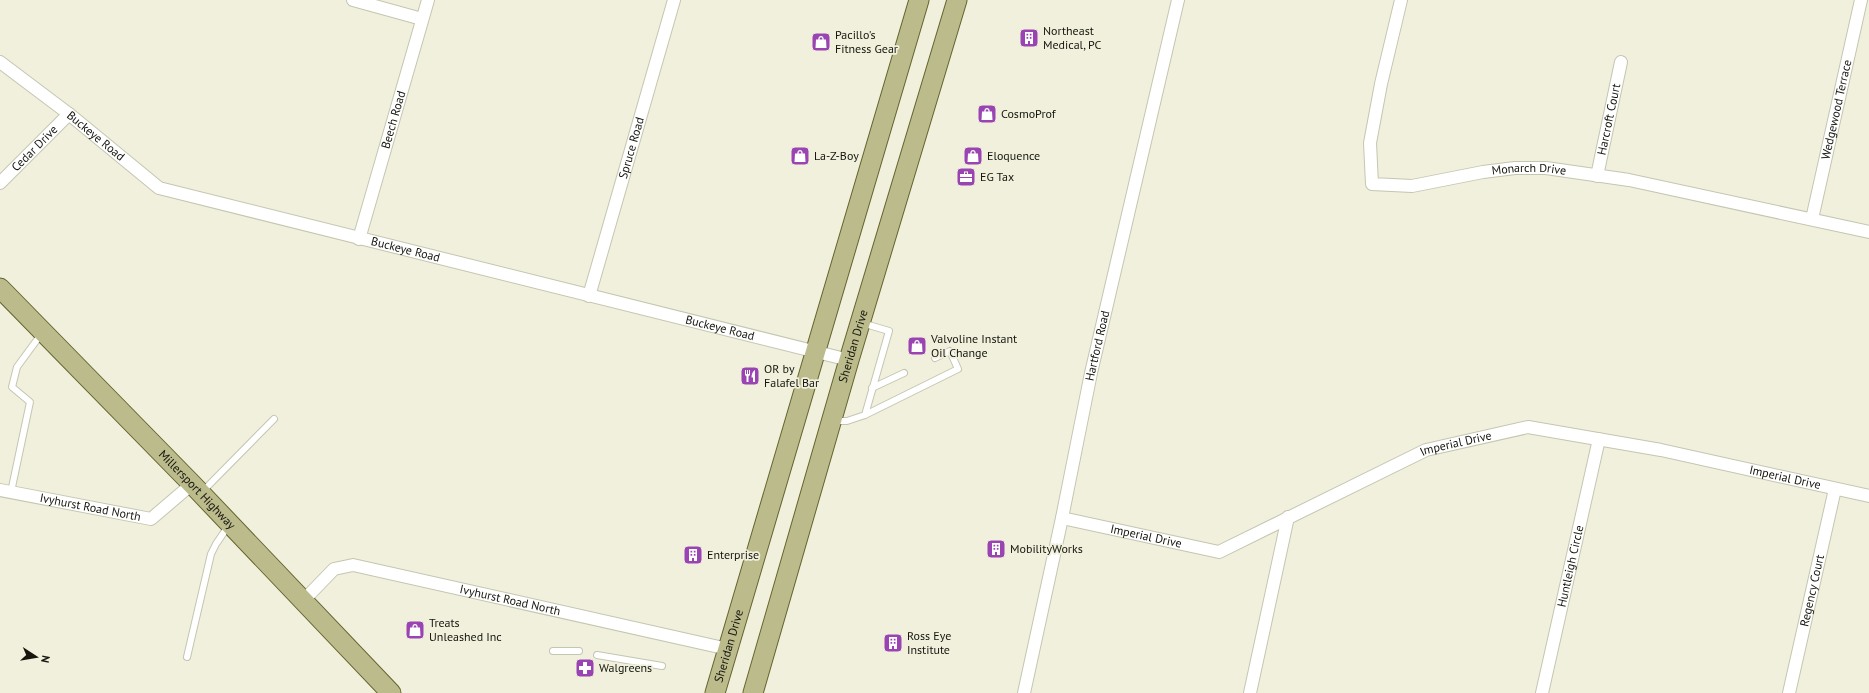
<svg xmlns="http://www.w3.org/2000/svg" width="1869" height="693" font-family="'PT Sans',sans-serif">
  <style>
    .lines { fill: none; stroke-linecap: round; stroke-linejoin: round }
    .lane-casing { stroke: #c5c6b2; stroke-width: 8 }
    .street-casing { stroke: #c5c6b2; stroke-width: 14 }
    .primary-casing { stroke: #65642e; stroke-width: 21 }
    .lane { stroke: #fff; stroke-width: 6 }
    .street { stroke: #fff; stroke-width: 12 }
    .primary { stroke: #bcbb8c; stroke-width: 19 }
    .labels { text-anchor: middle; stroke-width: 3.5; stroke-linejoin: round; paint-order: stroke }
    .poi-label { font-size: 12px; fill: #15150e; stroke: #f0f0dc; text-anchor: start }
    .street-label { font-size: 12px; fill: #15150e; stroke: #f0f0dc }
  </style>
  <rect width="100%" height="100%" fill="#f0f0dc"/>
  <g class="lines">
    <defs>
      <g id="lane">
        <path d="M872 388 904 373"/>
        <path d="M865 415 958 369 950 351 935 358"/>
        <path d="M835 421H847L865 415 889 331 862 323"/>
        <path d="M11 492 30 402 12 387 17 367 42 333"/>
        <path d="M202 492 274 419"/>
        <path d="M553 651H579"/>
        <path d="M597 655 662 666"/>
        <path d="M187 657 211 554 216 544 229 525"/>
      </g>
      <g id="street">
        <path d="M353 0 422 19"/>
        <path id="s1" d="M1401 0 1381 84 1370 143 1372 184 1412 186 1483 172 1515 168H1546L1629 180 1869 232"/>
        <path id="s2" d="M0 62 69 114 159 188 849 360"/>
        <path id="s3" d="M1597 176 1621 62"/>
        <path id="s4" d="M0 183 69 114"/>
        <path id="s5" d="M1812 219 1861 0"/>
        <path id="s6" d="M359 239 428 0"/>
        <path id="s7" d="M589 296 674 0"/>
        <path id="s8" d="M0 490 151 519 192 484"/>
        <path id="s9" d="M1062 518 1219 552 1426 450 1528 427 1661 450 1869 496"/>
        <path id="s10" d="M303 601 334 569 353 565 728 649"/>
        <path id="s11" d="M1024 693 1062 518 1091 373 1178 0"/>
        <path d="M1250 693 1288 517"/>
        <path id="s12" d="M1542 693 1599 439"/>
        <path id="s13" d="M1789 693 1835 489"/>
      </g>
      <g id="primary">
        <path id="s14" d="M0 288 192 484 391 693"/>
        <path id="s15" d="M715 693 919 0"/>
        <path id="s16" d="M753 693 849 360 957 0"/>
      </g>
    </defs>
    <use href="#lane" class="lane-casing"/>
    <use href="#street" class="street-casing"/>
    <use href="#primary" class="primary-casing"/>
    <use href="#lane" class="lane"/>
    <use href="#street" class="street"/>
    <use href="#primary" class="primary"/>
  </g>
  <defs>
    <symbol id="building-square" viewBox="-11 -11 22 22"><rect x="-9" y="-9" width="18" height="18" rx="4" fill="#9944b2" stroke="#f0f0dc"/><path d="M-4-6H4V6H1V3H-1V6H-4ZM-2.5-4.3h1.7v1.8h-1.7ZM.8-4.3h1.7v1.8H.8ZM-2.5-1h1.7V.8h-1.7ZM.8-1h1.7V.8H.8Z" fill="#fff"/></symbol>
    <symbol id="shop-square" viewBox="-11 -11 22 22"><rect x="-9" y="-9" width="18" height="18" rx="4" fill="#9944b2" stroke="#f0f0dc"/><path d="M-5-2.5h2.3a2.7 3.5 0 0 1 5.4 0H5L5.5 6h-11ZM-1.5-2.5h3a1.5 2.3 0 0 0-3 0Z" fill="#fff"/></symbol>
    <symbol id="office-square" viewBox="-11 -11 22 22"><rect x="-9" y="-9" width="18" height="18" rx="4" fill="#9944b2" stroke="#f0f0dc"/><path d="M-6-3h4V-5.5h4V-3h4V5H-6ZM-1-4.5V-3h2v-1.5ZM-6 0V1H6V0Z" fill="#fff"/></symbol>
    <symbol id="restaurant-square" viewBox="-11 -11 22 22"><rect x="-9" y="-9" width="18" height="18" rx="4" fill="#9944b2" stroke="#f0f0dc"/><path d="M-5-6h1v4h1v-4h1v4h1v-4h1v5L-1.5 .5V6h-2V.5L-5-1ZM5-6V6H3V1.5H1.5Q1.5-4 5-6Z" fill="#fff"/></symbol>
    <symbol id="pharmacy-square" viewBox="-11 -11 22 22"><rect x="-9" y="-9" width="18" height="18" rx="4" fill="#9944b2" stroke="#f0f0dc"/><path d="M-2-6h4v4h4v4h-4v4h-4v-4h-4v-4h4Z" fill="#fff"/></symbol>
  </defs>
  <g fill-rule="evenodd">
    <use href="#building-square" x="1018" y="27" width="22" height="22"/>
    <use href="#shop-square" x="810" y="31" width="22" height="22"/>
    <use href="#shop-square" x="976" y="103" width="22" height="22"/>
    <use href="#shop-square" x="789" y="145" width="22" height="22"/>
    <use href="#shop-square" x="962" y="145" width="22" height="22"/>
    <use href="#office-square" x="955" y="166" width="22" height="22"/>
    <use href="#shop-square" x="906" y="335" width="22" height="22"/>
    <use href="#restaurant-square" x="739" y="365" width="22" height="22"/>
    <use href="#building-square" x="985" y="538" width="22" height="22"/>
    <use href="#building-square" x="682" y="544" width="22" height="22"/>
    <use href="#shop-square" x="404" y="619" width="22" height="22"/>
    <use href="#building-square" x="882" y="632" width="22" height="22"/>
    <use href="#pharmacy-square" x="574" y="657" width="22" height="22"/>
  </g>
  <g class="labels">
    <g class="poi-label">
      <text x="1043" y="35">Northeast<tspan x="1043" dy="14">Medical, PC</tspan></text>
      <text x="835" y="39">Pacillo's<tspan x="835" dy="14">Fitness Gear</tspan></text>
      <text x="1001" y="118">CosmoProf</text>
      <text x="814" y="160">La-Z-Boy</text>
      <text x="987" y="160">Eloquence</text>
      <text x="980" y="181">EG Tax</text>
      <text x="931" y="343">Valvoline Instant<tspan x="931" dy="14">Oil Change</tspan></text>
      <text x="764" y="373">OR by<tspan x="764" dy="14">Falafel Bar</tspan></text>
      <text x="1010" y="553">MobilityWorks</text>
      <text x="707" y="559">Enterprise</text>
      <text x="429" y="627">Treats<tspan x="429" dy="14">Unleashed Inc</tspan></text>
      <text x="907" y="640">Ross Eye<tspan x="907" dy="14">Institute</tspan></text>
      <text x="599" y="672">Walgreens</text>
    </g>
    <g class="street-label">
      <text dy="4" stroke="none"><textPath href="#s5" startOffset="112">Wedgewood Terrace</textPath></text>
      <text dy="4" stroke="none"><textPath href="#s6" startOffset="124">Beech Road</textPath></text>
      <text dy="4" stroke="none"><textPath href="#s3" startOffset="58">Harcroft Court</textPath></text>
      <text dy="4" stroke="none"><textPath href="#s2" startOffset="121">Buckeye Road</textPath></text>
      <text dy="4" stroke="none"><textPath href="#s7" startOffset="154">Spruce Road</textPath></text>
      <text dy="4" stroke="none"><textPath href="#s4" startOffset="49">Cedar Drive</textPath></text>
      <text dy="4" stroke="none"><textPath href="#s1" startOffset="346">Monarch Drive</textPath></text>
      <text dy="4" stroke="none"><textPath href="#s2" startOffset="457">Buckeye Road</textPath></text>
      <text dy="4" stroke="none"><textPath href="#s2" startOffset="781">Buckeye Road</textPath></text>
      <text dy="4" stroke="none"><textPath href="#s16" startOffset="361">Sheridan Drive</textPath></text>
      <text dy="4" stroke="none"><textPath href="#s11" startOffset="355">Hartford Road</textPath></text>
      <text dy="4" stroke="none"><textPath href="#s9" startOffset="422">Imperial Drive</textPath></text>
      <text dy="4" stroke="none"><textPath href="#s9" startOffset="758">Imperial Drive</textPath></text>
      <text dy="4" stroke="none"><textPath href="#s14" startOffset="282">Millersport Highway</textPath></text>
      <text dy="4" stroke="none"><textPath href="#s8" startOffset="92">Ivyhurst Road North</textPath></text>
      <text dy="4" stroke="none"><textPath href="#s9" startOffset="86">Imperial Drive</textPath></text>
      <text dy="4" stroke="none"><textPath href="#s12" startOffset="130">Huntleigh Circle</textPath></text>
      <text dy="4" stroke="none"><textPath href="#s13" startOffset="105">Regency Court</textPath></text>
      <text dy="4" stroke="none"><textPath href="#s10" startOffset="225">Ivyhurst Road North</textPath></text>
      <text dy="4" stroke="none"><textPath href="#s15" startOffset="49">Sheridan Drive</textPath></text>
    </g>
  </g>
  <g transform="translate(36 657) rotate(102)" stroke="#f0f0dc" stroke-width="3" paint-order="stroke">
  <path d="M0-3L7 15L0 10L-7 15Z" fill="#15150e"/>
  <text y="-6" font-size="11" font-weight="bold" text-anchor="middle" fill="#15150e">N</text>
  </g>
</svg>
